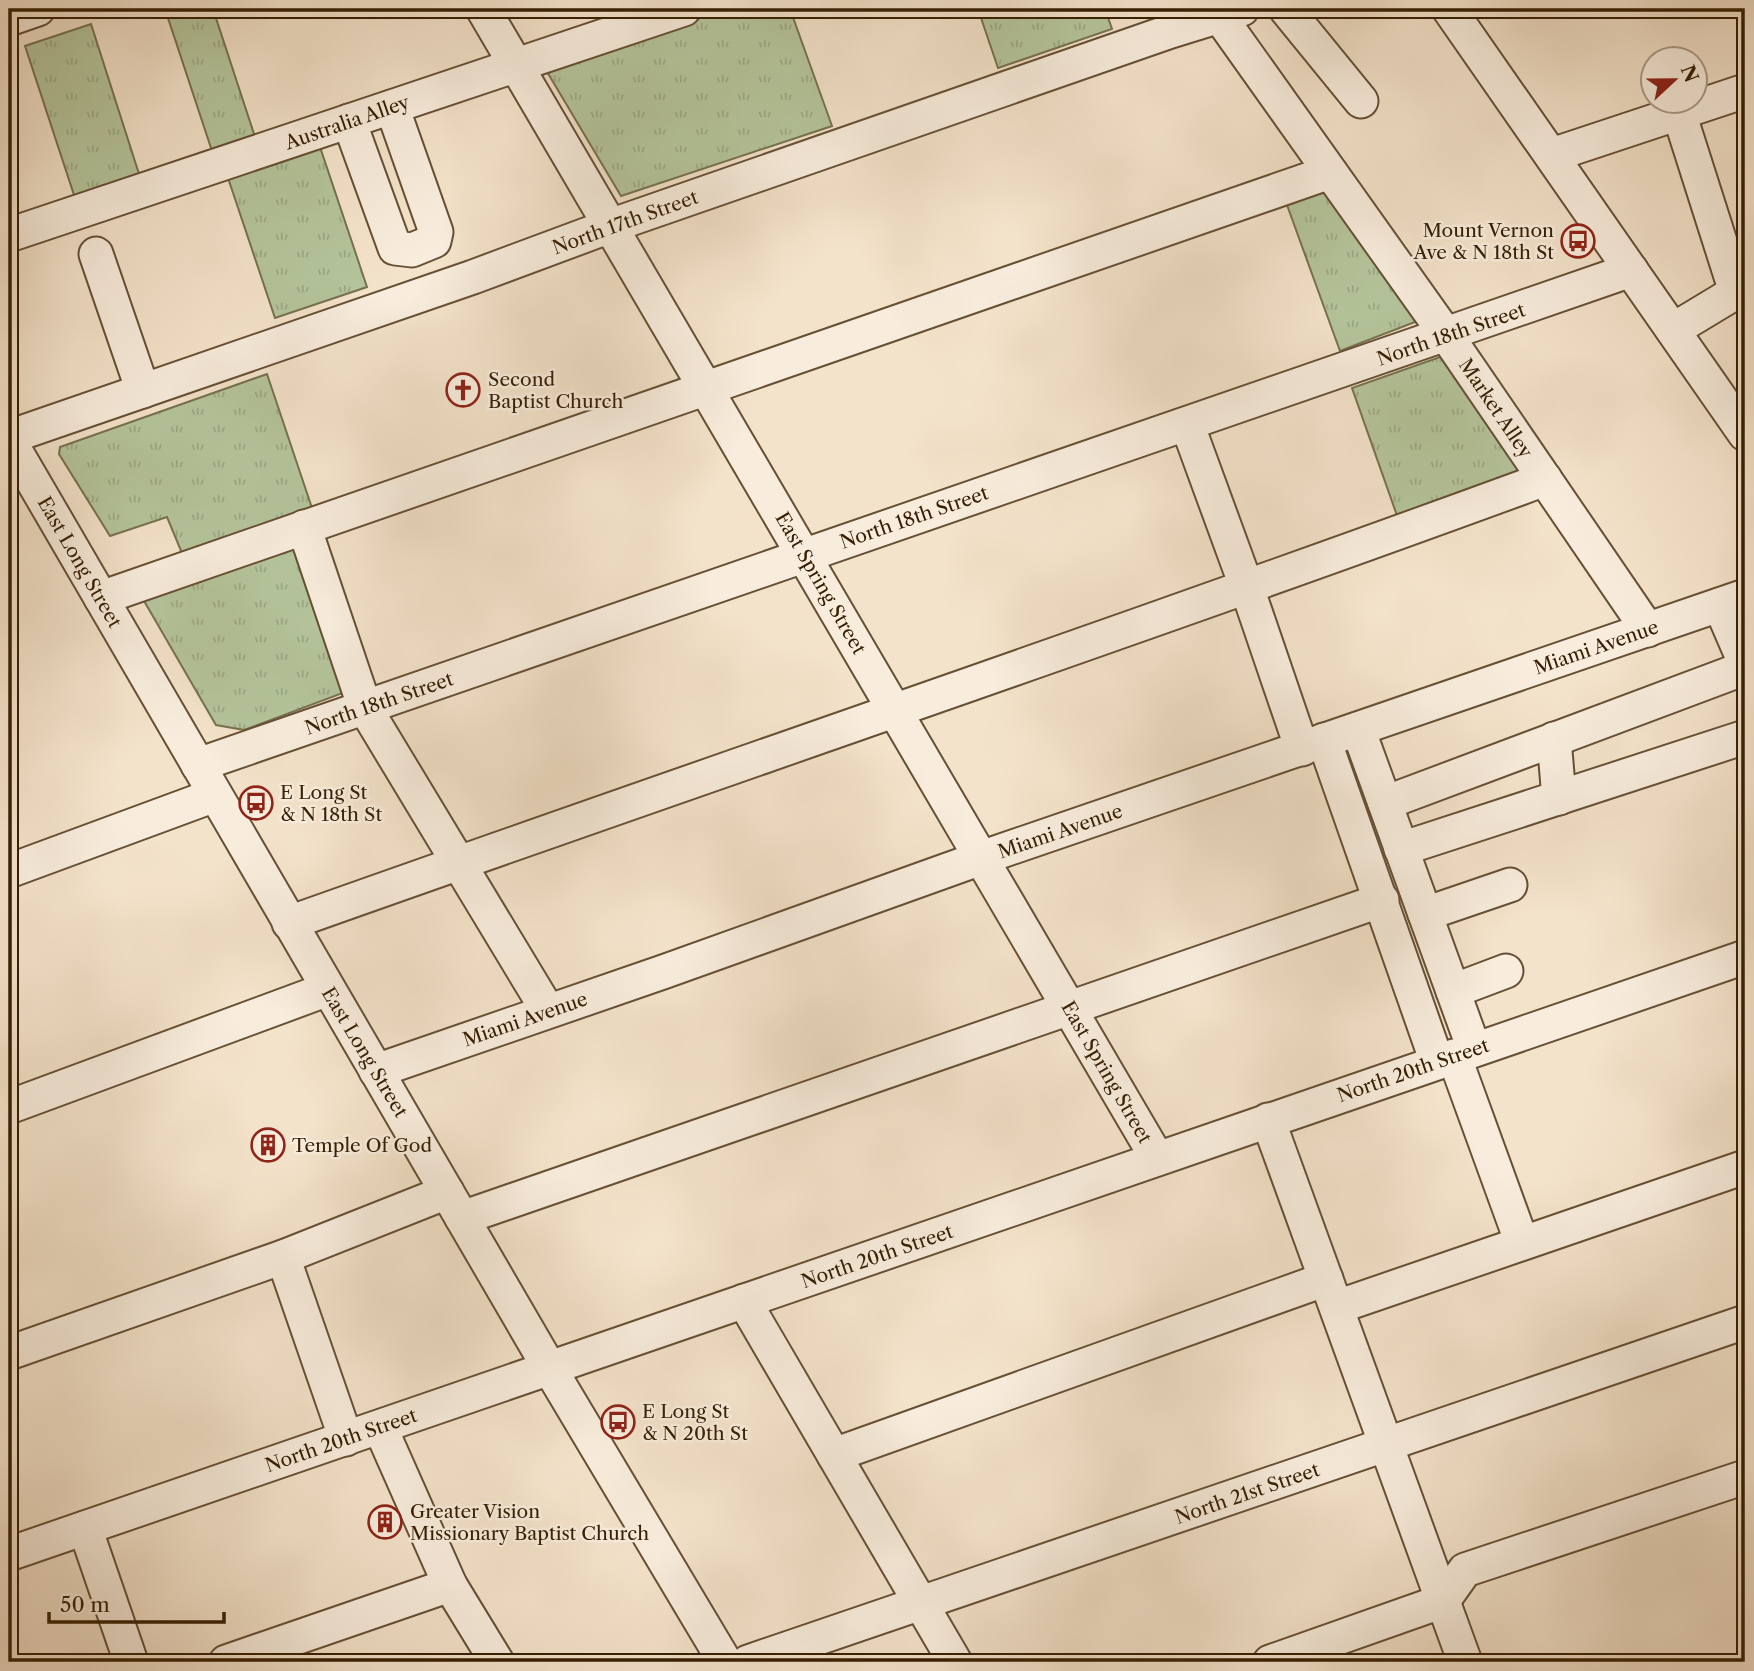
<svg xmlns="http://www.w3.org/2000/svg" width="1754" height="1671" font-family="'Libre Caslon Text',serif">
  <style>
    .grass { fill: url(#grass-tufts); stroke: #767250; stroke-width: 2 }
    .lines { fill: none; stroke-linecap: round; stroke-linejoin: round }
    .minor-casing { stroke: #665035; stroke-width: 37 }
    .minor { stroke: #f8eddd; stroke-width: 33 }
    .labels { text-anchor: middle; stroke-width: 5; stroke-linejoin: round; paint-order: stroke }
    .street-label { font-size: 19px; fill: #361f03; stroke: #f8eddd }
    .poi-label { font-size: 19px; fill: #361f03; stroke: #f8eddd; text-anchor: start }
  </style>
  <defs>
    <pattern id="grass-tufts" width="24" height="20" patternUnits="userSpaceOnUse" patternTransform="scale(1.75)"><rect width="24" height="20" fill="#b5c59c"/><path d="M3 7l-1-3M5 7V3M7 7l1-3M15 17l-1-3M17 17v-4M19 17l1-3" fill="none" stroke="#9ca985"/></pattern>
  </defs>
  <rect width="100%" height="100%" fill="#f4e3cb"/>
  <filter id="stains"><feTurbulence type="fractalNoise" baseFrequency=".00286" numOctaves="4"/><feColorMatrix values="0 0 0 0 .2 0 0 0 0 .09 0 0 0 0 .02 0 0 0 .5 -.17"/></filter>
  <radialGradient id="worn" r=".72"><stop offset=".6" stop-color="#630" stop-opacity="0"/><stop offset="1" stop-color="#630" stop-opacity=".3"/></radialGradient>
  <g class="grass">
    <path d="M165 9H213L256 140 213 154Z"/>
    <path d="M705 9H790L832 126 621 196 543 65Z"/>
    <path d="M978 9H1105L1112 29 998 68Z"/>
    <path d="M91 24 140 177 75 198 25 46Z"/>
    <path d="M318 141 367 287 275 318 226 172Z"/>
    <path d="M1331 190 1417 313 1415 322 1340 351 1283 194Z"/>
    <path d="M1443 356 1525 464 1517 478 1400 524 1352 388Z"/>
    <path d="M267 374 314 514 184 558 167 517 110 536 59 454 60 447Z"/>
    <path d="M319 533 372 682 244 730 216 725 140 594Z"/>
  </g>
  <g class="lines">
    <defs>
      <g id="minor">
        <path d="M483 9 1157 1158"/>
        <path d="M1286 9 1361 101"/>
        <path d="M1449 9 1745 434"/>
        <path d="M1220 17 1447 336 1648 630"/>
        <path d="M9 19 38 9"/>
        <path d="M349 121 395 248 412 250 434 241 436 232 392 107"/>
        <path d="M1552 155 1745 91"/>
        <path d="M9 235 684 9"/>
        <path d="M96 254 143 391"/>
        <path d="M1673 330 1736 292 1679 113"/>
        <path d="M1187 424 1247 588 1302 749"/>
        <path d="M9 437 473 277 610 226 1171 31 1242 9"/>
        <path d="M9 440 550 1369 725 1662"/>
        <path d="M304 527 365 708 548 1011"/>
        <path d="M101 598 1330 172"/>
        <path d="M1720 605 1745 663"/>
        <path d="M1358 729 1474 1049"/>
        <path d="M1554 739 1559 798"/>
        <path d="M1324 740 1437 1062"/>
        <path d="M198 765 1631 270"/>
        <path d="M1385 803 1745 668"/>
        <path d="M1401 849 1745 737"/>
        <path d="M9 871 215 795"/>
        <path d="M1425 914 1510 885"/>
        <path d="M289 923C708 774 1128 632 1545 479"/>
        <path d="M1453 991 1506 971"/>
        <path d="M1454 1056 1522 1243"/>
        <path d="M376 1071 663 972 981 858 1745 596"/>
        <path d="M9 1107 328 989"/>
        <path d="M1268 1120 1465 1662"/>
        <path d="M462 1218 1382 900"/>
        <path d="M283 1257 346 1439"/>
        <path d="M744 1301 955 1662"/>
        <path d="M1337 1307 1745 1167"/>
        <path d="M9 1353 283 1257 447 1192"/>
        <path d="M380 1427 450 1585 497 1662"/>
        <path d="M834 1455 1326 1279"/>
        <path d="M85 1528 131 1662"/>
        <path d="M9 1554 1745 957"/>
        <path d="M226 1662 450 1585"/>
        <path d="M748 1662 1745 1322"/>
        <path d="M1270 1662 1443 1601 1465 1570 1745 1477"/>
      </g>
    </defs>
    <use href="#minor" class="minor-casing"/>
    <use href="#minor" class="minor"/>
  </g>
  <defs>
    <symbol id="bus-ring" viewBox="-11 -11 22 22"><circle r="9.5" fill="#f8eddd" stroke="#8f2418" stroke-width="1.5"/><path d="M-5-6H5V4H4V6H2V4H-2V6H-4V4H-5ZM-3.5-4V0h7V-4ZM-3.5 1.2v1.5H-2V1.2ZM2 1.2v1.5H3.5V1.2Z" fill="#8f2418"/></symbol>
    <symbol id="church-ring" viewBox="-11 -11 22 22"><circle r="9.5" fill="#f8eddd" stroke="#8f2418" stroke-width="1.5"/><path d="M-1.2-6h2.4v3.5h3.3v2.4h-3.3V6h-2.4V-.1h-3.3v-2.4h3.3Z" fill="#8f2418"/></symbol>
    <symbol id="building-ring" viewBox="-11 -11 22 22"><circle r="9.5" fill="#f8eddd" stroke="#8f2418" stroke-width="1.5"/><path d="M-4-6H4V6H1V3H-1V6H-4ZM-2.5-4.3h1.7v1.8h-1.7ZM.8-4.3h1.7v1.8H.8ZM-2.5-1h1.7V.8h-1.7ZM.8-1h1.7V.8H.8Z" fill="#8f2418"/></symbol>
  </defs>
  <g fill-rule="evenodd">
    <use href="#bus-ring" x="1559" y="222" width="38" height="38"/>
    <use href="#church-ring" x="444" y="371" width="38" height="38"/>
    <use href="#bus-ring" x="237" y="784" width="38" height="38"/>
    <use href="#building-ring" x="249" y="1126" width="38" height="38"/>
    <use href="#bus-ring" x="599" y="1403" width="38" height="38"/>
    <use href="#building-ring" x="366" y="1503" width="38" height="38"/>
  </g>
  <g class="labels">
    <g class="street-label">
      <text transform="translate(347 122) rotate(-19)" y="7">Australia Alley</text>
      <text transform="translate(625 222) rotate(-20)" y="7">North 17th Street</text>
      <text transform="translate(1451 334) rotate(-19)" y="7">North 18th Street</text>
      <text transform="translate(1496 408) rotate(56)" y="7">Market Alley</text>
      <text transform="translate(914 517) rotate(-19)" y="7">North 18th Street</text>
      <text transform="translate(80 562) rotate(60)" y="7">East Long Street</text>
      <text transform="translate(821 583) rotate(60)" y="7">East Spring Street</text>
      <text transform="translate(1596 647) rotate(-19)" y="7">Miami Avenue</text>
      <text transform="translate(379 703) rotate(-19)" y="7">North 18th Street</text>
      <text transform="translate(1060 831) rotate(-19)" y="7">Miami Avenue</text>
      <text transform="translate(525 1019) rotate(-19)" y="7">Miami Avenue</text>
      <text transform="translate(365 1052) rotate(59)" y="7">East Long Street</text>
      <text transform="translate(1413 1070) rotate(-19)" y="7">North 20th Street</text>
      <text transform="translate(1107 1072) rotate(60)" y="7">East Spring Street</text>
      <text transform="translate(877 1256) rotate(-19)" y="7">North 20th Street</text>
      <text transform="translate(341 1440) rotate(-19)" y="7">North 20th Street</text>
      <text transform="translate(1247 1493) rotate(-19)" y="7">North 21st Street</text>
    </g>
    <g class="poi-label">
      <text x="1554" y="237" text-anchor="end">Mount Vernon<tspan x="1554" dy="22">Ave &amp; N 18th St</tspan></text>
      <text x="488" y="386">Second<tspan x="488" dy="22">Baptist Church</tspan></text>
      <text x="280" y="799">E Long St<tspan x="280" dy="22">&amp; N 18th St</tspan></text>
      <text x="292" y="1152">Temple Of God</text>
      <text x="642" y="1418">E Long St<tspan x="642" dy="22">&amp; N 20th St</tspan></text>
      <text x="410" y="1518">Greater Vision<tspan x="410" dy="22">Missionary Baptist Church</tspan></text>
    </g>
  </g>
  <rect width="1754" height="1671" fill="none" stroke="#f4e3cb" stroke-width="35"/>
  <rect x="10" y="10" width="1733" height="1650" fill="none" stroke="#361f03" stroke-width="3.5"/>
  <rect x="18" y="18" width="1719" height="1636" fill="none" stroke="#361f03" stroke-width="2"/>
  <g transform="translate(1674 80) rotate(68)"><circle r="33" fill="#f8eddd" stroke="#aa9b86" stroke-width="2"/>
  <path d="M0-5L12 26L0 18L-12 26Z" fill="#8f2418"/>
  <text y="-10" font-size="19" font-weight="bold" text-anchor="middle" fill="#361f03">N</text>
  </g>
  <path d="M49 1612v10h175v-10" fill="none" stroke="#361f03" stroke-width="3.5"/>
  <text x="60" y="1612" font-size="21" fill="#361f03" stroke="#f8eddd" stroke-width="5" paint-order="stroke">50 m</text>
  <rect width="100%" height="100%" filter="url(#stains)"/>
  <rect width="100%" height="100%" fill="url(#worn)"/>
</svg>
